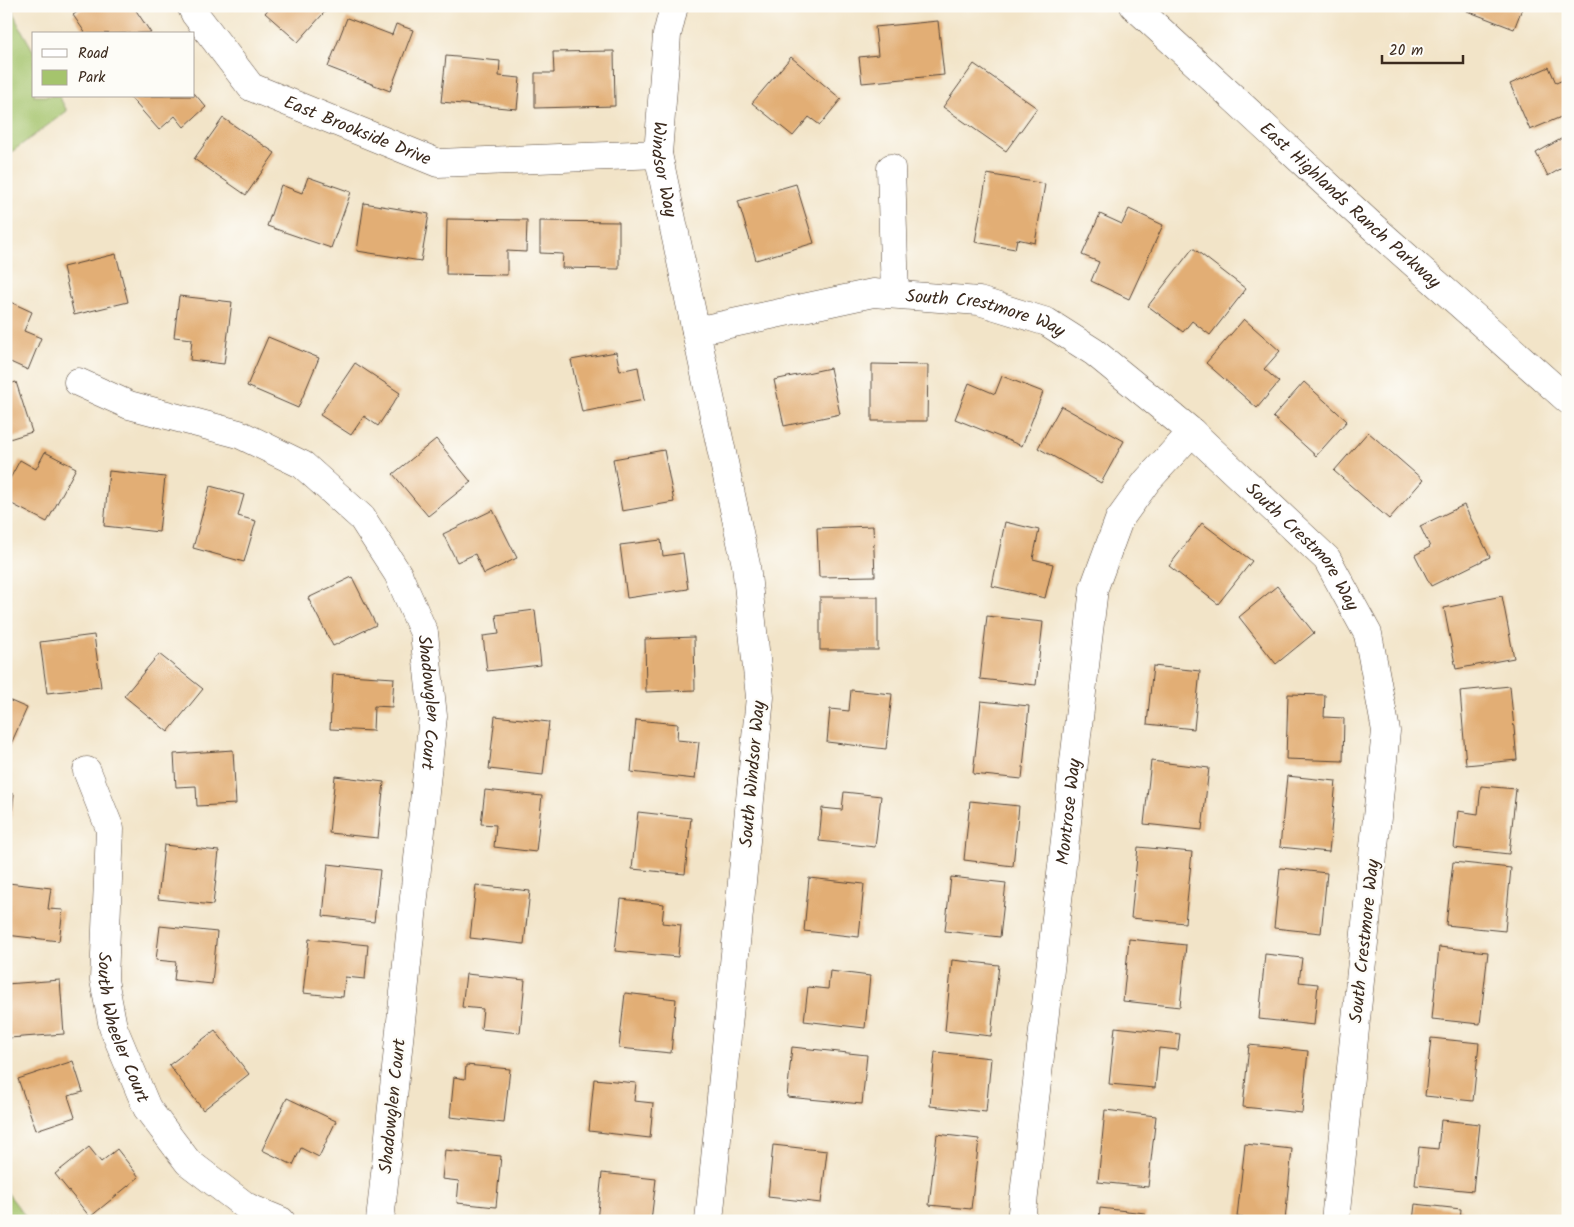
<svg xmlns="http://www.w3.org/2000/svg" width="1574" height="1227" font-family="Kalam,sans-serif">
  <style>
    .green { fill: #a5c46d; stroke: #707746 }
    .building { fill: #e2ae75 }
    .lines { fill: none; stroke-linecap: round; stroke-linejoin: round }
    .minor-casing { stroke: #564638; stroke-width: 29 }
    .tertiary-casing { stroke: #564638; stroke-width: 29 }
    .primary-casing { stroke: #564638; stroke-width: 29 }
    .minor { stroke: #fff; stroke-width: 28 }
    .tertiary { stroke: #fff; stroke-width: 28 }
    .primary { stroke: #fff; stroke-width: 28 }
    .labels { text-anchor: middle; stroke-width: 4.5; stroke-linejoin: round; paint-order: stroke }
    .street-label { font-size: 18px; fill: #3b2a1e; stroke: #fdfcf7 }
  </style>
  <rect width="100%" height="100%" fill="#fdfcf7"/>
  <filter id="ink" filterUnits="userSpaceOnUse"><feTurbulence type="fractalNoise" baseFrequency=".02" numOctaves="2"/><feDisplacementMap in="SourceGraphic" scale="10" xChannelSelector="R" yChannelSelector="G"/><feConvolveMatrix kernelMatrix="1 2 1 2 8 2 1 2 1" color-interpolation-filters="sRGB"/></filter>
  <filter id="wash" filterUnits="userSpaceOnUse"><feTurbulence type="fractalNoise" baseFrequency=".0096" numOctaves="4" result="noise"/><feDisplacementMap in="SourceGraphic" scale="20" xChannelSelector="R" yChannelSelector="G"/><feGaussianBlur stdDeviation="1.12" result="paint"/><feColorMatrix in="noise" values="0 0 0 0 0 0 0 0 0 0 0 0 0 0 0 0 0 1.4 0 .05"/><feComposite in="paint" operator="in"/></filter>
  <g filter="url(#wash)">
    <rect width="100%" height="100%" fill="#f2e4c8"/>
    <g class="green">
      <path d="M6 6H12L17 22 34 52V96H59L67 111 6 156Z"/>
      <path d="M6 1191 29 1221H6Z"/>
    </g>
    <g id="blocks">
      <g class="building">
        <path d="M86 6H133L151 33 86 34 73 15Z"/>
        <path d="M271 6H330L298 42 265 13Z"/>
        <path d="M1469 6H1523L1514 29 1467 11Z"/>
        <path d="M347 18 392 35 396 24 413 30 390 91 328 67Z"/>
        <path d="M938 21 944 75 862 83 859 57 878 55 875 27Z"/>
        <path d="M614 51 615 106 535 108V73H554L553 52Z"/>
        <path d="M446 56 500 61 499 76 520 78 517 109 441 102Z"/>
        <path d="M791 57 841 99 820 125 809 117 793 136 752 103Z"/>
        <path d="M974 64 1037 108 1006 151 943 107Z"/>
        <path d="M1549 67 1556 83 1568 78V114L1530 130 1510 84Z"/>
        <path d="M194 93 206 107 184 127 175 116 159 130 129 96H194Z"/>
        <path d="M223 118 275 153 246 195 194 159Z"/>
        <path d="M1568 135V174L1564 167 1548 176 1536 153Z"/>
        <path d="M987 174 1045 184 1035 243 1017 239 1015 249 975 242Z"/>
        <path d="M308 177 351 192 331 248 267 226 281 185 302 193Z"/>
        <path d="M796 184 814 243 756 260 738 201Z"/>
        <path d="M364 203 429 214 421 261 357 251Z"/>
        <path d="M1129 209 1163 225 1129 299 1091 281 1099 262 1082 255 1100 214 1122 224Z"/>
        <path d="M447 219 527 220 526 252 507 251V275L446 274Z"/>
        <path d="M540 221 619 222V269L562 268 563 254 540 253Z"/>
        <path d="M1193 248 1246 289 1210 335 1192 321 1183 332 1148 306Z"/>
        <path d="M116 254 128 302 74 315 63 267Z"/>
        <path d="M179 296 232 302 224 364 190 360 192 339 174 337Z"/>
        <path d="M6 300 32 312 24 331 41 338 28 370 6 360Z"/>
        <path d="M1244 319 1280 351 1264 369 1279 382 1257 408 1206 363Z"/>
        <path d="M268 337 319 358 298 408 247 386Z"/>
        <path d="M616 352 620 371 638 367 644 400 582 412 571 360Z"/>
        <path d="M355 363 400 393 378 426 364 416 351 435 320 415Z"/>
        <path d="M872 364 928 365 927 421H872Z"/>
        <path d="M830 368 840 414 784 426 774 380Z"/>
        <path d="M1002 376 1043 392 1022 446 955 419 969 383 995 394Z"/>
        <path d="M16 382 32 432 6 440V385Z"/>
        <path d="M1304 382 1347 421 1316 456 1273 417Z"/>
        <path d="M1061 406 1124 441 1101 483 1038 448Z"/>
        <path d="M1368 432 1423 480 1389 519 1334 471Z"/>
        <path d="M436 439 471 482 428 516 393 474Z"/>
        <path d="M664 450 674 502 622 511 613 459Z"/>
        <path d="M45 452 76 468 47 522 6 501V486L20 460 36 469Z"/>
        <path d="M109 471 165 477 159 532 104 526Z"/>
        <path d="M210 486 244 495 238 516 256 521 244 562 193 548Z"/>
        <path d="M1464 505 1490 557 1431 586 1415 555 1430 547 1420 526Z"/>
        <path d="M493 510 517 558 484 574 475 554 457 562 443 534Z"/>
        <path d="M1005 522 1039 530 1033 559 1053 564 1045 598 992 586Z"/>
        <path d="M1202 523 1252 561 1218 604 1169 566Z"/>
        <path d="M873 526 875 576 819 577 817 528Z"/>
        <path d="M661 540 663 556 683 553 688 589 627 598 620 545Z"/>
        <path d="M352 577 376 625 333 646 308 598Z"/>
        <path d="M1277 586 1314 633 1276 664 1239 617Z"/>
        <path d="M1502 596 1514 658 1456 669 1444 608Z"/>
        <rect x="820" y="597" width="58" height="53"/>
        <path d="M535 610 541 665 487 671 483 636 499 634 496 615Z"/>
        <path d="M987 616 1043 622 1036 685 980 679Z"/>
        <path d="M94 635 101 687 47 693 40 642Z"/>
        <path d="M694 637 695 690 646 692 645 639Z"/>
        <path d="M159 654 203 689 168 732 124 696Z"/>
        <path d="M1153 666 1200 671 1194 729 1147 724Z"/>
        <path d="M333 674 394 678 392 707 374 706 373 731 330 729Z"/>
        <path d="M1510 686 1517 760 1466 765 1460 691Z"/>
        <path d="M851 690 892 694 886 749 827 742 830 709 849 711Z"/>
        <path d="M1288 694 1325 695 1324 717 1344 718 1343 761 1286 759Z"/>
        <path d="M6 699 27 708 6 755Z"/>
        <path d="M981 701 1029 706 1022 779 973 774Z"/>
        <path d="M495 716 549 722 543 775 489 769Z"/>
        <path d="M636 720 678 724 677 740 699 742 695 779 631 772Z"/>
        <path d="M233 750 236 804 197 806 196 786 176 787 174 754Z"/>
        <path d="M1151 761 1209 768 1202 830 1144 824Z"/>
        <path d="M335 776 384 782 378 838 329 833Z"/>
        <path d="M1287 776 1336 781 1329 852 1280 847Z"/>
        <path d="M1481 786 1516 789 1509 854 1454 848 1458 811 1478 814Z"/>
        <path d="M485 790 542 796 536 852 494 847 496 825 481 824Z"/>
        <path d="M844 792 881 796 875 847 819 841 822 808 842 810Z"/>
        <path d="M6 793 14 794 10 831 6 830Z"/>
        <path d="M970 801 1019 806 1013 866 964 860Z"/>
        <path d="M638 812 691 818 685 874 632 869Z"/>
        <path d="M164 845 219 851 213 905 158 899Z"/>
        <path d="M1138 847 1192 852 1185 923 1131 918Z"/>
        <path d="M1453 862 1511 868 1505 931 1446 925Z"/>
        <path d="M328 864 380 870 374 922 323 916Z"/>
        <path d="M1280 868 1327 873 1321 933 1274 928Z"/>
        <path d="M951 877 1006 883 1000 937 945 931Z"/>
        <path d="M809 878 864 884 859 937 804 931Z"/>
        <path d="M8 883 51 888 48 909 63 910 59 941 6 935Z"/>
        <path d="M476 885 530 891 524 944 470 938Z"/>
        <path d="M621 899 664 904 662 923 681 925 678 957 615 951Z"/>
        <path d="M160 926 217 932 212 984 174 980 176 962 156 960Z"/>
        <path d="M309 939 368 945 365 979 345 977 343 997 303 993Z"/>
        <path d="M1129 939 1186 945 1180 1007 1123 1001Z"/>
        <path d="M1439 947 1488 952 1480 1024 1432 1019Z"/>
        <path d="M1265 954 1302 958 1299 982 1318 984 1314 1025 1259 1019Z"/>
        <path d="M952 960 999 965 991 1036 945 1031Z"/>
        <path d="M830 971 870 976 865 1028 804 1021 808 987 828 989Z"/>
        <path d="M466 974 525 980 520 1033 481 1029 483 1009 462 1007Z"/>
        <path d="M60 980 64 1034 9 1038 6 984Z"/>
        <path d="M625 993 676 999 671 1053 619 1048Z"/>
        <path d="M1115 1027 1180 1034 1178 1050 1159 1048 1155 1088 1109 1084Z"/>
        <path d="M215 1030 249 1074 203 1110 169 1065Z"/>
        <path d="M1431 1038 1479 1043 1473 1101 1425 1096Z"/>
        <path d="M1249 1045 1308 1051 1302 1113 1243 1107Z"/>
        <path d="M792 1047 867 1055 862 1104 787 1097Z"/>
        <path d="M935 1052 991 1058 986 1112 930 1106Z"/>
        <path d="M73 1061 83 1092 68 1096 75 1117 36 1130 18 1079Z"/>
        <path d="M466 1065 510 1069 504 1123 450 1117 454 1077 465 1079Z"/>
        <path d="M594 1079 636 1083 634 1101 653 1103 650 1138 589 1131Z"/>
        <path d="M287 1098 336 1121 319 1157 301 1148 293 1165 262 1150Z"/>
        <path d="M1105 1110 1156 1116 1148 1187 1098 1182Z"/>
        <path d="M1441 1120 1480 1124 1473 1191 1415 1185 1419 1147 1438 1149Z"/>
        <path d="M937 1134 979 1139 971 1209 929 1205Z"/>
        <path d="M1245 1144 1292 1149 1285 1221 1237 1217Z"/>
        <path d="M773 1145 827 1151 821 1203 768 1197Z"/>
        <path d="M89 1147 101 1162 117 1149 139 1177 90 1217 55 1174Z"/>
        <path d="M445 1150 501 1156 496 1207 457 1203 459 1181 442 1179Z"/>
        <path d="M602 1173 656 1179 651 1221H597Z"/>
        <path d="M1415 1204 1461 1209 1460 1221H1413Z"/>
        <path d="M1100 1208 1145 1213 1144 1221H1099Z"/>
      </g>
    </g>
  </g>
  <g filter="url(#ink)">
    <use href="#blocks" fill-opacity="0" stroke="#564638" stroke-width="1"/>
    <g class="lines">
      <defs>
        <g id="minor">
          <path id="s1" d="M191 6 195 14 251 87 438 163 658 154"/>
          <path d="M891 168 895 294"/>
          <path id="s2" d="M696 331 873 293 979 301 1047 322 1094 352 1192 432 1327 559 1368 634 1386 731 1335 1221"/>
          <path id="s3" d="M78 382 129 405 239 434 303 465 362 518 398 574 424 633 433 716 380 1221"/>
          <path id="s4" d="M87 771 110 829 104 980 113 1027 147 1108 188 1162 247 1207 281 1221"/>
          <path id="s5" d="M1021 1221 1094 588 1119 520 1147 481 1192 432"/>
        </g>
        <g id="tertiary">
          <path id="s6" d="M674 6 667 35 658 154 746 565 760 697 709 1221"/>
        </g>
        <g id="primary">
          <path id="s7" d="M1134 6 1372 226 1568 400"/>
        </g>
      </defs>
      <use href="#minor" class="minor-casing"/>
      <use href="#tertiary" class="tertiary-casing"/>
      <use href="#primary" class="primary-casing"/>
      <use href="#minor" class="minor"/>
      <use href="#tertiary" class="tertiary"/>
      <use href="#primary" class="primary"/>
    </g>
  </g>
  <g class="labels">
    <g class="street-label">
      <text dy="6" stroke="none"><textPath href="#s1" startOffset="216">East Brookside Drive</textPath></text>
      <text dy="6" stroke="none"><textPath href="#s6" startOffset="165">Windsor Way</textPath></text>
      <text dy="6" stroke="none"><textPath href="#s7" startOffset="294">East Highlands Ranch Parkway</textPath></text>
      <text dy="6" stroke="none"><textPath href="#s2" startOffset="296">South Crestmore Way</textPath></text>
      <text dy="6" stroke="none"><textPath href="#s2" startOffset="701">South Crestmore Way</textPath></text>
      <text dy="6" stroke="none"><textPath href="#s3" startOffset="521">Shadowglen Court</textPath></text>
      <text transform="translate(752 774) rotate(-85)" y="6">South Windsor Way</text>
      <text dy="6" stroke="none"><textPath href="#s5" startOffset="412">Montrose Way</textPath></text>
      <text transform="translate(1364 941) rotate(-84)" y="6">South Crestmore Way</text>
      <text dy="6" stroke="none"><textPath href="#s4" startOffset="264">South Wheeler Court</textPath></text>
      <text transform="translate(392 1106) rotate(-84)" y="6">Shadowglen Court</text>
    </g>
  </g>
  <rect width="1574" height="1227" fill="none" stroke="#fdfcf7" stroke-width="25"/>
  <rect x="32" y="32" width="162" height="65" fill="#fdfcf7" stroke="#afa8a0"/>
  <rect x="42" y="49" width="25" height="8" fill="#ffffff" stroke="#afa8a0"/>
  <text x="78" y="58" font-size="15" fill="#3b2a1e">Road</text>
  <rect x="42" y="70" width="25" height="15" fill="#a5c46d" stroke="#afa8a0"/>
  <text x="78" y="82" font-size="15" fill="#3b2a1e">Park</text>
  <path d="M1382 55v8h81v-8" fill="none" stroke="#3b2a1e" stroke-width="2.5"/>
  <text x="1389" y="55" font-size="15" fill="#3b2a1e" stroke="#fdfcf7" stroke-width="4" paint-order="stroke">20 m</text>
</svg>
